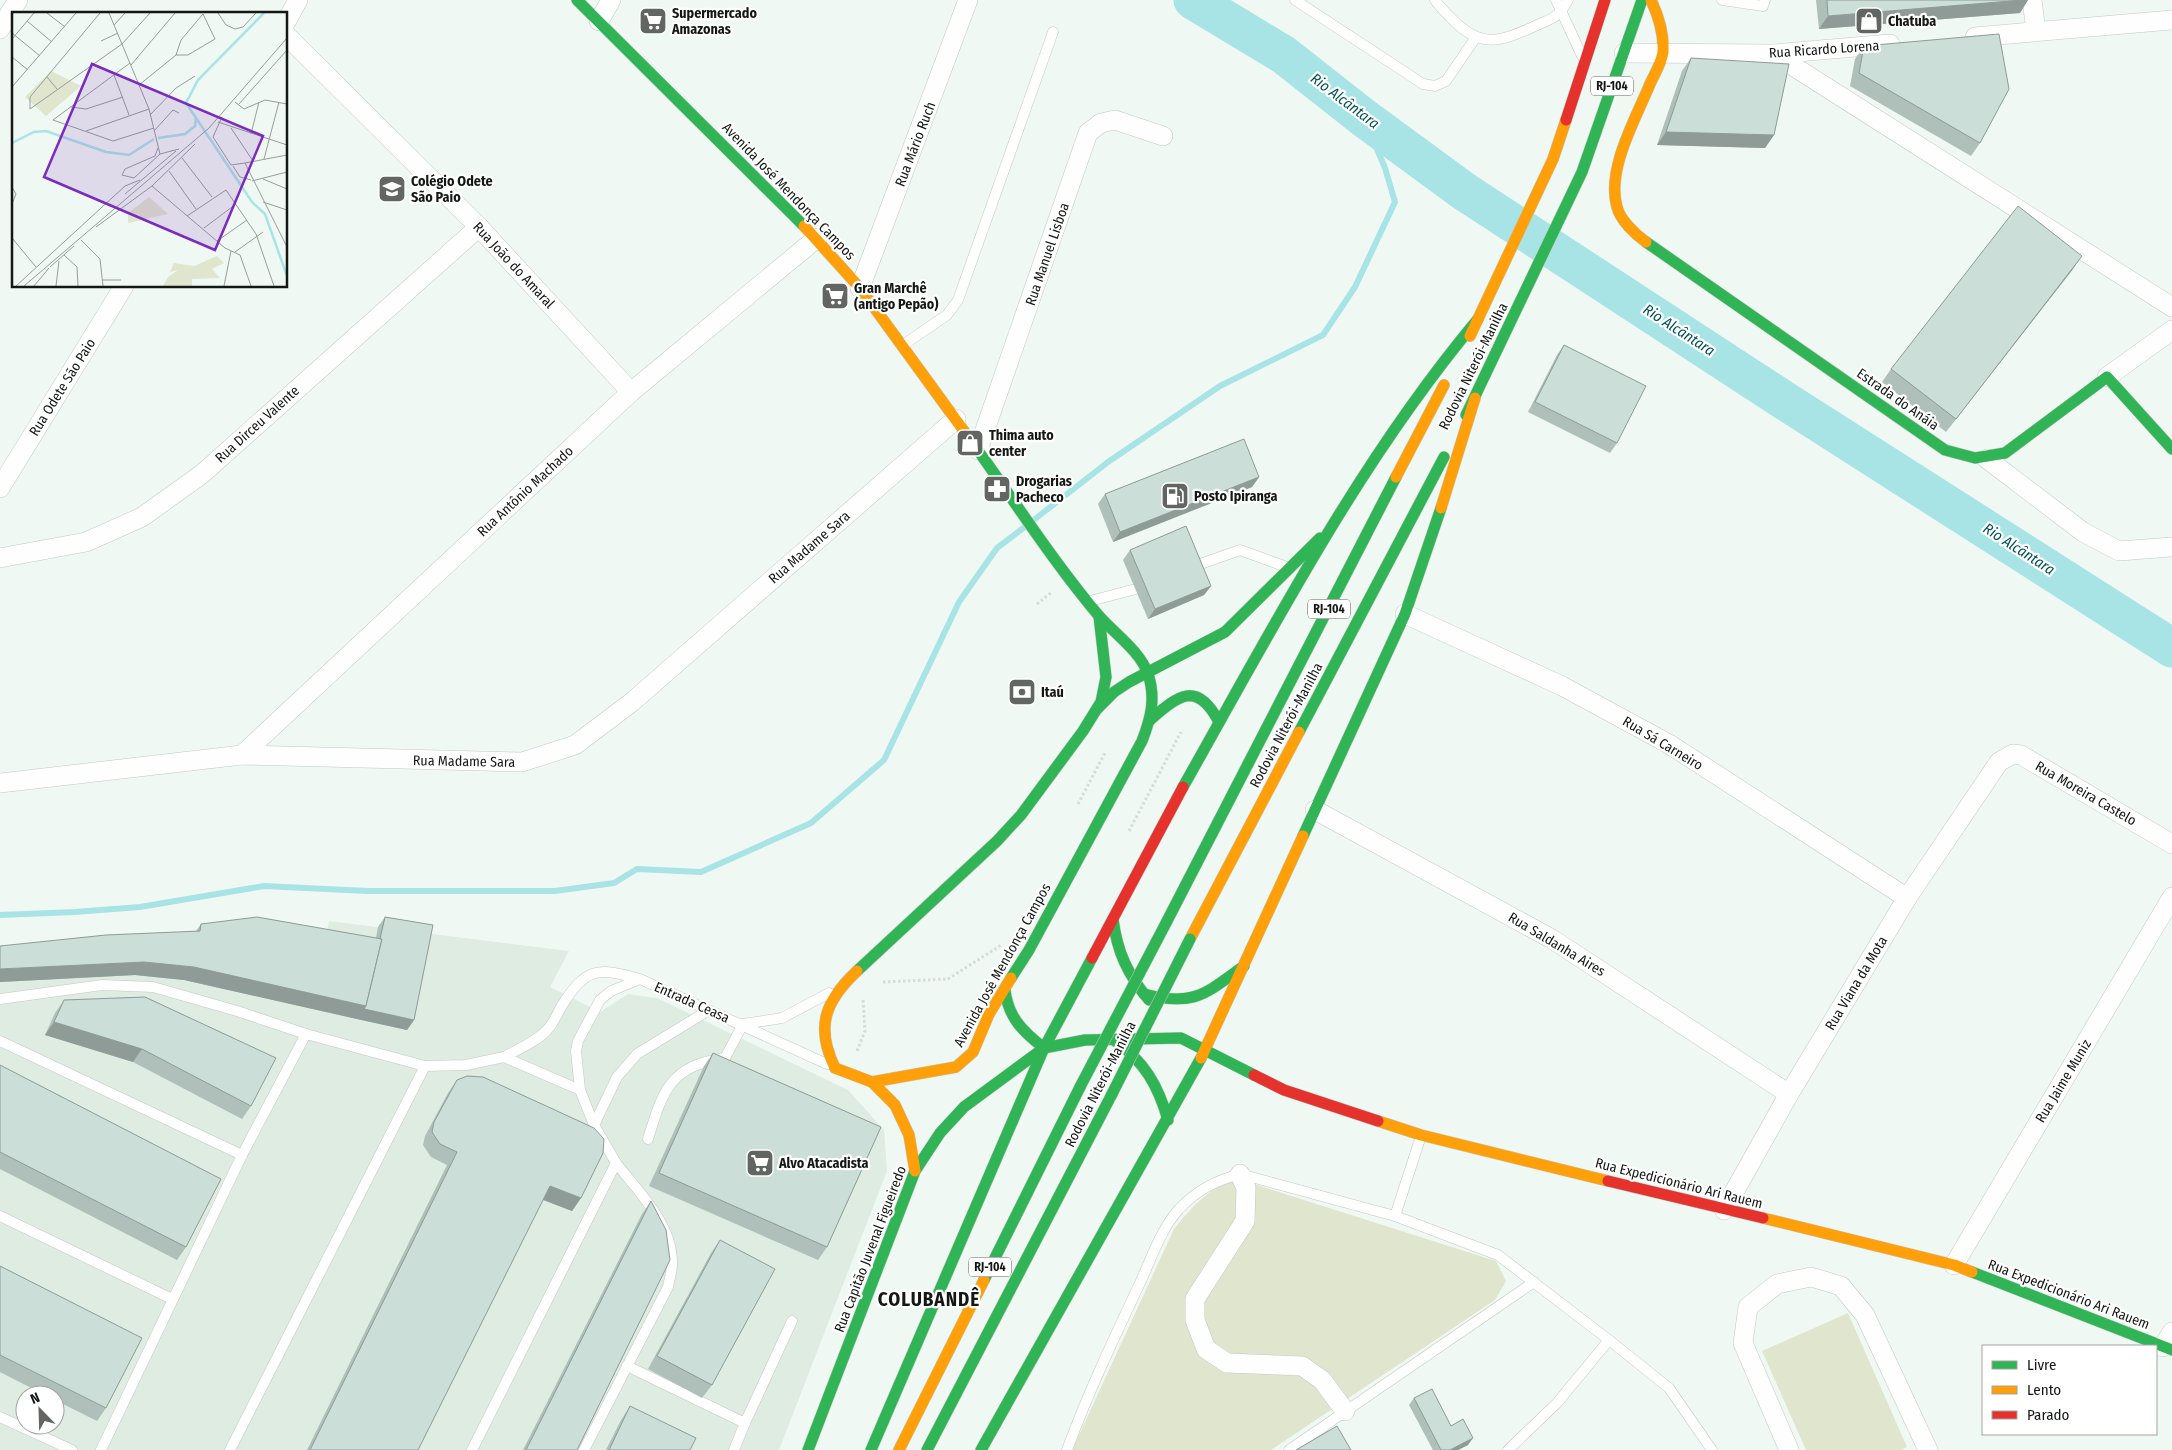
<svg xmlns="http://www.w3.org/2000/svg" width="2172" height="1450" font-family="'Fira Sans Condensed',sans-serif">
  <style>
    .built { fill: #deece2; fill-rule: evenodd }
    .green { fill: #e0e6ce }
    .lines { fill: none; stroke-linecap: round; stroke-linejoin: round }
    .stream { stroke: #a8e4e6; stroke-width: 6 }
    .river { stroke: #a8e4e6; stroke-width: 39 }
    .lane-casing { stroke: #c3c9c5; stroke-width: 11 }
    .street-casing { stroke: #c3c9c5; stroke-width: 20 }
    .fast-casing { stroke: #c3c9c5; stroke-width: 12 }
    .slow-casing { stroke: #c3c9c5; stroke-width: 12 }
    .jam-casing { stroke: #c3c9c5; stroke-width: 12 }
    .path { stroke: #d8dbda; stroke-width: 3; stroke-dasharray: 2.5 2.5; stroke-linecap: butt }
    .lane { stroke: #fdfefd; stroke-width: 10 }
    .street { stroke: #fdfefd; stroke-width: 19 }
    .fast { stroke: #30b455; stroke-width: 11 }
    .slow { stroke: #ff9f0a; stroke-width: 11 }
    .jam { stroke: #e5322d; stroke-width: 11 }
    .fast-bridge-casing { stroke: #c3c9c5; stroke-width: 12; stroke-linecap: butt }
    .fast-bridge { stroke: #30b455; stroke-width: 11 }
    .wall { fill: #afbfba }
    .shaded-wall { fill: #8e9b97 }
    .building { fill: #cbded8; stroke: #8e9b97 }
    .labels { text-anchor: middle; stroke-width: 4.5; stroke-linejoin: round; paint-order: stroke }
    .shield { fill: #fff; stroke: #5a5d5b; stroke-width: 1 }
    .shield-label { font-size: 12px; font-weight: bold; fill: #141815 }
    .poi-label { font-size: 14px; font-weight: bold; fill: #141815; stroke: #fff; text-anchor: start }
    .street-label { font-size: 14px; fill: #141815; stroke: #fff }
    .water-label { font-size: 15px; font-style: italic; fill: #055256; stroke: #fff }
    .district-label { font-size: 19px; font-weight: bold; letter-spacing: 1px; fill: #141815; stroke: #fff }
    .inset-river { fill: none; stroke: #a8e4e6; stroke-width: 2.5 }
    .inset-road { fill: none; stroke: #989e9a; stroke-width: 1 }
    .view { fill: #7b2cbf; fill-opacity: 0.15; stroke: #7b2cbf; stroke-width: 2.5 }
    .inset-edge { fill: none; stroke: #141815; stroke-width: 2.5 }
  </style>
  <rect width="100%" height="100%" fill="#f0f8f3"/>
  <path class="built" d="M329 921 569 951 550 987 600 1012 628 994 657 998 848 1090 884 1130 887 1171 779 1450H0V958L325 944ZM25 1395H55V1425H25Z"/>
  <g class="green">
    <path d="M1235 1178 1496 1261 1506 1281 1495 1300 1271 1450H1072L1174 1229C1192 1206 1208 1190 1235 1178Z"/>
    <path d="M1848 1313 1907 1447 1901 1450H1806L1762 1351Z"/>
  </g>
  <g class="lines">
    <g class="stream">
      <path d="M1035 519 1108 462 1220 386 1323 335 1355 287 1395 202 1385 168 1364 118"/>
      <path d="M0 915 75 912 140 907 264 886 367 891H555L614 883 637 869 701 872 811 823 884 760 959 602 997 548 1026 526"/>
    </g>
    <path class="river" d="M1193 0 1284 55 1364 118 1465 192 1782 399 2172 648"/>
    <defs>
      <g id="lane">
        <path d="M1295 0 1423 84 1435 86 1446 81 1476 37"/>
        <path d="M1435 0C1439 6 1445 12 1450 17 1479 48 1498 43 1533 27 1552 18 1558 19 1568 0"/>
        <path d="M1556 0 1582 56"/>
        <path d="M1722 0 1763 6 1765 0"/>
        <path d="M903 345 947 315 958 300 1053 32"/>
        <path d="M1192 567 1240 550 1287 567"/>
        <path d="M1090 601 1136 589"/>
        <path d="M0 999 102 985 153 987 237 1011 306 1034 425 1066 466 1065 504 1057 580 1090"/>
        <path d="M743 1024 782 1018 829 993"/>
        <path d="M0 1041 242 1155"/>
        <path d="M504 1057C518 1049 536 1042 547 1030 553 1024 557 1015 561 1007 586 967 597 967 640 979L827 1064"/>
        <path d="M594 1125 617 1077 637 1054 709 1010"/>
        <path d="M648 1139C663 1090 670 1066 725 1058L743 1024"/>
        <path d="M0 1216 172 1299"/>
        <path d="M1395 1216 1421 1136"/>
        <path d="M1609 1340 1669 1388 1712 1450"/>
        <path d="M627 1366 745 1423 734 1450"/>
        <path d="M0 1417 72 1450"/>
        <path d="M745 1423 792 1321"/>
        <path d="M101 1450 242 1155 306 1034"/>
        <path d="M230 1450 425 1066"/>
        <path d="M472 1450 616 1163 594 1125 580 1090 576 1051 578 1041 600 1000 611 991 640 979"/>
        <path d="M584 1450 668 1287C669 1280 672 1272 672 1264 673 1225 638 1191 616 1163"/>
        <path d="M1067 1450C1088 1393 1114 1338 1140 1283 1151 1259 1161 1229 1179 1209 1197 1190 1215 1181 1240 1174L1395 1216 1498 1255 1609 1340 1557 1403 1508 1450"/>
        <path d="M1289 1450 1534 1282"/>
      </g>
      <g id="street">
        <path d="M2032 0 2036 31"/>
        <path d="M599 21 611 0"/>
        <path d="M286 22 298 0"/>
        <path d="M0 29 18 0"/>
        <path d="M286 35 479 227 631 392"/>
        <path d="M1975 37 2172 20"/>
        <path d="M1624 53 1774 54 1890 44"/>
        <path d="M1774 54 2172 307"/>
        <path d="M860 288 968 0"/>
        <path d="M2107 377 2172 330"/>
        <path d="M978 450 1088 133 1101 123 1115 120 1163 136"/>
        <path d="M1987 459 2083 532 2119 551 2172 547"/>
        <path d="M0 488 124 286"/>
        <path d="M0 558 86 542 142 517 202 474 479 227"/>
        <path d="M1405 614 1562 686 1669 744 1907 898"/>
        <path d="M242 755 631 392 817 238"/>
        <path d="M0 783 242 755 522 762 575 745 632 702 956 419"/>
        <path d="M1315 810 1552 939 1789 1094"/>
        <path d="M1240 1174 1246 1188 1245 1221 1195 1299V1320L1206 1349 1227 1363 1302 1366 1322 1380 1345 1411"/>
        <path d="M1724 1210 1789 1094 1907 898 1999 762 2013 754 2021 755 2172 844"/>
        <path d="M1954 1265 2172 897"/>
        <path d="M2163 1347 2172 1332"/>
        <path d="M1789 1450 1743 1343 1748 1307 1777 1284 1811 1277 1841 1286 1865 1315 1928 1450"/>
      </g>
      <g id="fast">
        <path d="M577 0 804 226"/>
        <path d="M1646 242 1945 450 1975 458 2005 453 2107 377 2172 449"/>
        <path d="M1466 415 1582 172 1642 0"/>
        <path d="M977 449C1017 505 1055 564 1099 616 1115 634 1140 651 1148 674 1156 698 1151 718 1142 741L1029 950 1011 978"/>
        <path d="M1097 709 1114 692 1129 682 1225 632 1320 538"/>
        <path d="M1150 720C1179 695 1197 680 1219 722"/>
        <path d="M1299 732 1444 457"/>
        <path d="M1183 787C1274 626 1359 461 1478 319"/>
        <path d="M1303 836 1405 614 1441 508"/>
        <path d="M1113 919C1117 952 1128 975 1149 1000"/>
        <path d="M1166 923 1396 477"/>
        <path d="M857 971 997 841 1021 815 1083 731 1101 702 1106 677 1099 616"/>
        <path d="M1005 990C1008 1017 1023 1032 1044 1048"/>
        <path d="M1144 994C1194 1007 1205 994 1244 966"/>
        <path d="M1114 1040C1144 1061 1158 1085 1168 1120"/>
        <path d="M1972 1272 2172 1350"/>
        <path d="M984 1280 1081 1085"/>
        <path d="M808 1450 915 1171 940 1133 964 1107 1044 1048 1085 1040 1181 1038 1254 1075"/>
        <path d="M871 1450 1044 1048 1092 958"/>
        <path d="M927 1450 1112 1094"/>
        <path d="M981 1450 1201 1058"/>
      </g>
      <g id="slow">
        <path d="M804 226 860 288 977 449"/>
        <path d="M1646 242C1636 235 1620 220 1617 207 1606 170 1636 118 1650 84 1654 75 1662 62 1663 52 1664 35 1658 15 1651 0"/>
        <path d="M1470 336 1553 159 1566 120"/>
        <path d="M1396 477 1444 385"/>
        <path d="M1441 508 1475 398"/>
        <path d="M1190 939 1299 732"/>
        <path d="M857 971C825 1001 815 1027 835 1068L872 1082 956 1067 973 1052 989 1014 1011 978"/>
        <path d="M1201 1058 1303 836"/>
        <path d="M872 1082 895 1105 909 1135 915 1171"/>
        <path d="M1378 1121 1421 1135 1608 1181"/>
        <path d="M1763 1218 1954 1265 1972 1272"/>
        <path d="M899 1450 984 1280"/>
      </g>
      <g id="jam">
        <path d="M1566 120 1605 0"/>
        <path d="M1092 958 1183 787"/>
        <path d="M1254 1075 1284 1090 1378 1121"/>
        <path d="M1608 1181 1763 1218"/>
      </g>
    </defs>
    <use href="#lane" class="lane-casing"/>
    <use href="#street" class="street-casing"/>
    <use href="#fast" class="fast-casing"/>
    <use href="#slow" class="slow-casing"/>
    <use href="#jam" class="jam-casing"/>
    <g class="path">
      <path d="M1037 604 1052 592"/>
      <path d="M1078 804 1106 751"/>
      <path d="M1129 831 1181 732"/>
      <path d="M883 982 948 979 1003 944"/>
      <path d="M857 1051 865 1031 863 1000"/>
    </g>
    <use href="#lane" class="lane"/>
    <use href="#street" class="street"/>
    <use href="#fast" class="fast"/>
    <use href="#slow" class="slow"/>
    <use href="#jam" class="jam"/>
    <defs>
      <g id="fast-bridge">
        <path d="M1081 1085 1166 923"/>
        <path d="M1112 1094 1190 939"/>
      </g>
    </defs>
    <use href="#fast-bridge" class="fast-bridge-casing"/>
    <use href="#fast-bridge" class="fast-bridge"/>
  </g>
  <g class="wall">
    <path d="M1816 0H2028L2020 13 1819 29Z"/>
    <path d="M1864 46 1980 143 1971 156 1850 86 1855 59Z"/>
    <path d="M1691 58 1774 135 1765 148 1657 145 1682 71Z"/>
    <path d="M2073 269 1946 432 1882 382 1891 369Z"/>
    <path d="M1564 345 1617 443 1610 453 1528 412 1557 355Z"/>
    <path d="M1259 477 1252 487 1113 542 1098 504 1105 494Z"/>
    <path d="M1130 550 1211 586 1204 595 1148 619 1123 560Z"/>
    <path d="M385 917 414 1020 407 1030 357 1019 184 980 135 975 0 982V946L196 931 201 924 376 938 378 927Z"/>
    <path d="M64 1000 251 1106 242 1119 133 1062 45 1035 55 1013Z"/>
    <path d="M713 1053 827 1247 818 1260 649 1186 704 1066Z"/>
    <path d="M0 1065 186 1247 177 1260 0 1169Z"/>
    <path d="M457 1080 581 1198 572 1211 543 1200 418 1450H307L447 1165 431 1157 423 1145 425 1136 448 1093Z"/>
    <path d="M651 1201 577 1450H523L642 1214Z"/>
    <path d="M720 1240 712 1385 702 1398 648 1369 711 1253Z"/>
    <path d="M0 1266 106 1408 97 1421 55 1400V1395H45L0 1372Z"/>
    <path d="M1414 1398 1451 1426 1468 1445 1458 1450H1433L1409 1405Z"/>
    <path d="M630 1406 690 1450H606L621 1420Z"/>
  </g>
  <g class="shaded-wall">
    <path d="M2023 0H2028L2020 13 1819 29 1828 16Z"/>
    <path d="M1666 132 1774 135 1765 148 1657 145Z"/>
    <path d="M2082 256 2073 269 1946 432 1956 419Z"/>
    <path d="M1259 477 1252 487 1113 542 1120 532Z"/>
    <path d="M1211 586 1204 595 1148 619 1155 609Z"/>
    <path d="M144 962 194 967 366 1006 414 1020 407 1030 357 1019 184 980 135 975 0 982V969Z"/>
    <path d="M54 1022 142 1049 133 1062 45 1035Z"/>
    <path d="M550 1186 581 1198 572 1211 541 1199Z"/>
    <path d="M1473 1438 1468 1445 1458 1450H1450Z"/>
  </g>
  <g class="building">
    <path d="M1827 0H2023L1828 16Z"/>
    <path d="M1999 34 2009 89 1980 143 1859 73 1864 46Z"/>
    <path d="M1691 58 1789 64 1774 135 1666 132Z"/>
    <path d="M2018 206 2082 256 1956 419 1891 369Z"/>
    <path d="M1564 345 1646 386 1617 443 1535 402Z"/>
    <path d="M1244 439 1259 477 1120 532 1105 494Z"/>
    <path d="M1186 526 1211 586 1155 609 1130 550Z"/>
    <path d="M257 917 382 939 366 1006 194 967 144 962 0 969V946L106 935 200 931 201 924Z"/>
    <path d="M385 917 433 925 414 1020 364 1009 366 1006 382 939H380Z"/>
    <path d="M145 997 276 1058 251 1106 142 1049 54 1022 64 1000Z"/>
    <path d="M713 1053 881 1127 827 1247 659 1173Z"/>
    <path d="M0 1065 221 1179 186 1247 0 1152Z"/>
    <path d="M467 1076 483 1077 594 1128 604 1139 603 1153 581 1198 550 1186 418 1450H310L457 1152 440 1144 432 1132 434 1122 457 1080Z"/>
    <path d="M651 1201 666 1230 670 1260 577 1450H526Z"/>
    <path d="M720 1240 775 1269 712 1385 657 1356Z"/>
    <path d="M0 1266 142 1338 106 1408 0 1355Z"/>
    <path d="M1432 1389 1451 1426 1463 1419 1473 1438 1450 1450H1441L1414 1398Z"/>
    <path d="M630 1406 696 1438 690 1450H609Z"/>
    <path d="M1337 1426 1351 1450H1296Z"/>
  </g>
  <defs>
    <symbol id="supermarket-square" viewBox="-11 -11 22 22"><rect x="-9" y="-9" width="18" height="18" rx="4" fill="#616663" stroke="#fff"/><path d="M-6-5.5h2.5l.6 2H6L4.5 2H-2.5L-4.4-4H-6ZM-1.5 3.2a1.3 1.3 0 1 0 .1 0ZM3 3.2a1.3 1.3 0 1 0 .1 0Z" fill="#fff"/></symbol>
    <symbol id="shop-square" viewBox="-11 -11 22 22"><rect x="-9" y="-9" width="18" height="18" rx="4" fill="#616663" stroke="#fff"/><path d="M-5-2.5h2.3a2.7 3.5 0 0 1 5.4 0H5L5.5 6h-11ZM-1.5-2.5h3a1.5 2.3 0 0 0-3 0Z" fill="#fff"/></symbol>
    <symbol id="school-square" viewBox="-11 -11 22 22"><rect x="-9" y="-9" width="18" height="18" rx="4" fill="#616663" stroke="#fff"/><path d="M0-5L7-2L0 1L-7-2ZM-4 1L0 2.5L4 1V4Q0 6-4 4Z" fill="#fff"/></symbol>
    <symbol id="pharmacy-square" viewBox="-11 -11 22 22"><rect x="-9" y="-9" width="18" height="18" rx="4" fill="#616663" stroke="#fff"/><path d="M-2-6h4v4h4v4h-4v4h-4v-4h-4v-4h4Z" fill="#fff"/></symbol>
    <symbol id="fuel-square" viewBox="-11 -11 22 22"><rect x="-9" y="-9" width="18" height="18" rx="4" fill="#616663" stroke="#fff"/><path d="M-5.5-6h7V0h2V4h1.3V-2.5L3-4.5l.8-.8L6-3V5H2.5V1h-1V6h-7ZM-4.2-4.7v3.2H.2V-4.7Z" fill="#fff"/></symbol>
    <symbol id="bank-square" viewBox="-11 -11 22 22"><rect x="-9" y="-9" width="18" height="18" rx="4" fill="#616663" stroke="#fff"/><path d="M-6-4H6V4H-6ZM0-2.3a2.3 2.3 0 1 0 0 4.6a2.3 2.3 0 1 0 0-4.6Z" fill="#fff"/></symbol>
  </defs>
  <g fill-rule="evenodd">
    <use href="#supermarket-square" x="637" y="5" width="32" height="32"/>
    <use href="#shop-square" x="1853" y="5" width="32" height="32"/>
    <use href="#school-square" x="376" y="173" width="32" height="32"/>
    <use href="#supermarket-square" x="819" y="280" width="32" height="32"/>
    <use href="#shop-square" x="954" y="427" width="32" height="32"/>
    <use href="#pharmacy-square" x="981" y="473" width="32" height="32"/>
    <use href="#fuel-square" x="1159" y="480" width="32" height="32"/>
    <use href="#bank-square" x="1006" y="676" width="32" height="32"/>
    <use href="#supermarket-square" x="744" y="1147" width="32" height="32"/>
  </g>
  <g class="labels">
    <g class="shield">
      <rect x="1591" y="76.5" width="42" height="19" rx="4"/>
      <rect x="1308" y="599.5" width="42" height="19" rx="4"/>
      <rect x="969" y="1257.5" width="42" height="19" rx="4"/>
    </g>
    <g class="shield-label">
      <text x="1612" y="90">RJ-104</text>
      <text x="1329" y="613">RJ-104</text>
      <text x="990" y="1271">RJ-104</text>
    </g>
    <g class="poi-label">
      <text x="672" y="18">Supermercado<tspan x="672" dy="16">Amazonas</tspan></text>
      <text x="1888" y="26">Chatuba</text>
      <text x="411" y="186">Colégio Odete<tspan x="411" dy="16">São Paio</tspan></text>
      <text x="854" y="293">Gran Marchê<tspan x="854" dy="16">(antigo Pepão)</tspan></text>
      <text x="989" y="440">Thima auto<tspan x="989" dy="16">center</tspan></text>
      <text x="1016" y="486">Drogarias<tspan x="1016" dy="16">Pacheco</tspan></text>
      <text x="1194" y="501">Posto Ipiranga</text>
      <text x="1041" y="697">Itaú</text>
      <text x="779" y="1168">Alvo Atacadista</text>
    </g>
    <g class="street-label">
      <text transform="translate(1824 49) rotate(-4)" y="5">Rua Ricardo Lorena</text>
      <text transform="translate(915 144) rotate(-69)" y="5">Rua Mário Ruch</text>
      <text transform="translate(789 191) rotate(46)" y="5">Avenida José Mendonça Campos</text>
      <text transform="translate(1047 254) rotate(-71)" y="5">Rua Manuel Lisboa</text>
      <text transform="translate(514 265) rotate(47)" y="5">Rua João do Amaral</text>
      <text transform="translate(1473 366) rotate(-64)" y="5">Rodovia Niterói-Manilha</text>
      <text transform="translate(62 387) rotate(-58)" y="5">Rua Odete São Paio</text>
      <text transform="translate(1898 399) rotate(35)" y="5">Estrada do Anáia</text>
      <text transform="translate(257 424) rotate(-42)" y="5">Rua Dirceu Valente</text>
      <text transform="translate(525 491) rotate(-43)" y="5">Rua Antônio Machado</text>
      <text transform="translate(809 547) rotate(-41)" y="5">Rua Madame Sara</text>
      <text transform="translate(1286 725) rotate(-62)" y="5">Rodovia Niterói-Manilha</text>
      <text transform="translate(1663 743) rotate(31)" y="5">Rua Sá Carneiro</text>
      <text transform="translate(464 761) rotate(1)" y="5">Rua Madame Sara</text>
      <text transform="translate(2086 793) rotate(30)" y="5">Rua Moreira Castelo</text>
      <text transform="translate(1557 944) rotate(31)" y="5">Rua Saldanha Aires</text>
      <text transform="translate(1002 965) rotate(-61)" y="5">Avenida José Mendonça Campos</text>
      <text transform="translate(1856 983) rotate(-59)" y="5">Rua Viana da Mota</text>
      <text transform="translate(692 1002) rotate(24)" y="5">Entrada Ceasa</text>
      <text transform="translate(2063 1081) rotate(-59)" y="5">Rua Jaime Muniz</text>
      <text transform="translate(1100 1084) rotate(-63)" y="5">Rodovia Niterói-Manilha</text>
      <text transform="translate(1679 1183) rotate(14)" y="5">Rua Expedicionário Ari Rauem</text>
      <text transform="translate(870 1249) rotate(-69)" y="5">Rua Capitão Juvenal Figueiredo</text>
      <text transform="translate(2069 1294) rotate(21)" y="5">Rua Expedicionário Ari Rauem</text>
    </g>
    <g class="water-label">
      <text transform="translate(1345 101) rotate(37)" y="5">Rio Alcântara</text>
      <text transform="translate(1679 330) rotate(33)" y="5">Rio Alcântara</text>
      <text transform="translate(2019 549) rotate(33)" y="5">Rio Alcântara</text>
    </g>
    <g class="district-label">
      <text x="929" y="1306">COLUBANDÊ</text>
    </g>
  </g>
  <g transform="translate(12 12)">
    <rect width="275" height="275" fill="#f0f8f3"/>
    <path d="M39 59 69 74 34 104 13 85ZM137 185 156 202 116 211V201ZM205 244 212 251 200 257 208 266 180 267V274H151L156 265 166 258 158 260 162 251 182 254Z" fill="#e0e6ce"/>
    <path class="inset-river" d="M252 1 186 68 174 91 240 190 253 202 275 264M146 126 173 122 183 114 184 106M0 131 22 120 34 119 94 140 117 143 142 127"/>
    <path class="inset-road" d="M35 1 53 15M88 1 18 85V97L110 32 138 1M97 1 137 97 148 142 122 166 110 163 113 157 143 144 146 136M206 1 214 13 223 17 231 15 244 1M191 2 203 27 176 43H164L169 28ZM15 9 40 30M102 13 113 1M0 21 28 44M0 27 22 1M89 29 106 21M0 45 16 58M118 51 41 108 101 129 142 116M119 53 163 1M102 63 117 103M35 65 45 77M127 73 164 43M0 75 64 1M223 90 232 97 253 88 275 92M227 92 275 38M59 95 74 97 111 85M138 103 164 76 183 64M210 105 201 125 219 153 233 151 275 235M206 110 275 133M219 116 241 149M74 119 137 97M142 119 161 98 167 101M239 122 247 90M148 142 167 137M170 146 200 185M252 147 267 90M233 151 275 143M221 154 228 165 239 168M157 159 184 197M251 167 275 177M240 169 275 160M140 174 213 236 228 243 239 274M0 175 4 182 0 192M113 182 164 139M251 190 275 198M175 204 214 178 244 222 262 274M84 215 140 174 183 132M192 216 224 192M0 226 24 255M69 228 88 247 91 274M205 229 235 208M223 240 251 220M52 243 65 255 66 274M38 255 62 234M91 268H109M4 274 113 174 128 168M12 274 197 116 275 26M22 274 37 256M44 274 47 249M212 274 219 239"/>
    <path class="view" d="M80 52 251 124 203 238 32 165Z"/>
    <rect width="275" height="275" class="inset-edge"/>
  </g>
  <rect x="1982" y="1345" width="175" height="90" fill="#ffffff" stroke="#a1a3a1"/>
  <rect x="1992" y="1361" width="25" height="8" fill="#30b455" stroke="#a1a3a1"/>
  <text x="2027" y="1370" font-size="15" fill="#141815">Livre</text>
  <rect x="1992" y="1386" width="25" height="8" fill="#ff9f0a" stroke="#a1a3a1"/>
  <text x="2027" y="1395" font-size="15" fill="#141815">Lento</text>
  <rect x="1992" y="1411" width="25" height="8" fill="#e5322d" stroke="#a1a3a1"/>
  <text x="2027" y="1420" font-size="15" fill="#141815">Parado</text>
  <g transform="translate(40 1410) rotate(337)"><circle r="24" fill="#ffffff" stroke="#a1a3a1"/>
  <path d="M0-4L9 19L0 12L-9 19Z" fill="#616663"/>
  <text y="-8" font-size="14" font-weight="bold" text-anchor="middle" fill="#141815">N</text>
  </g>
</svg>
